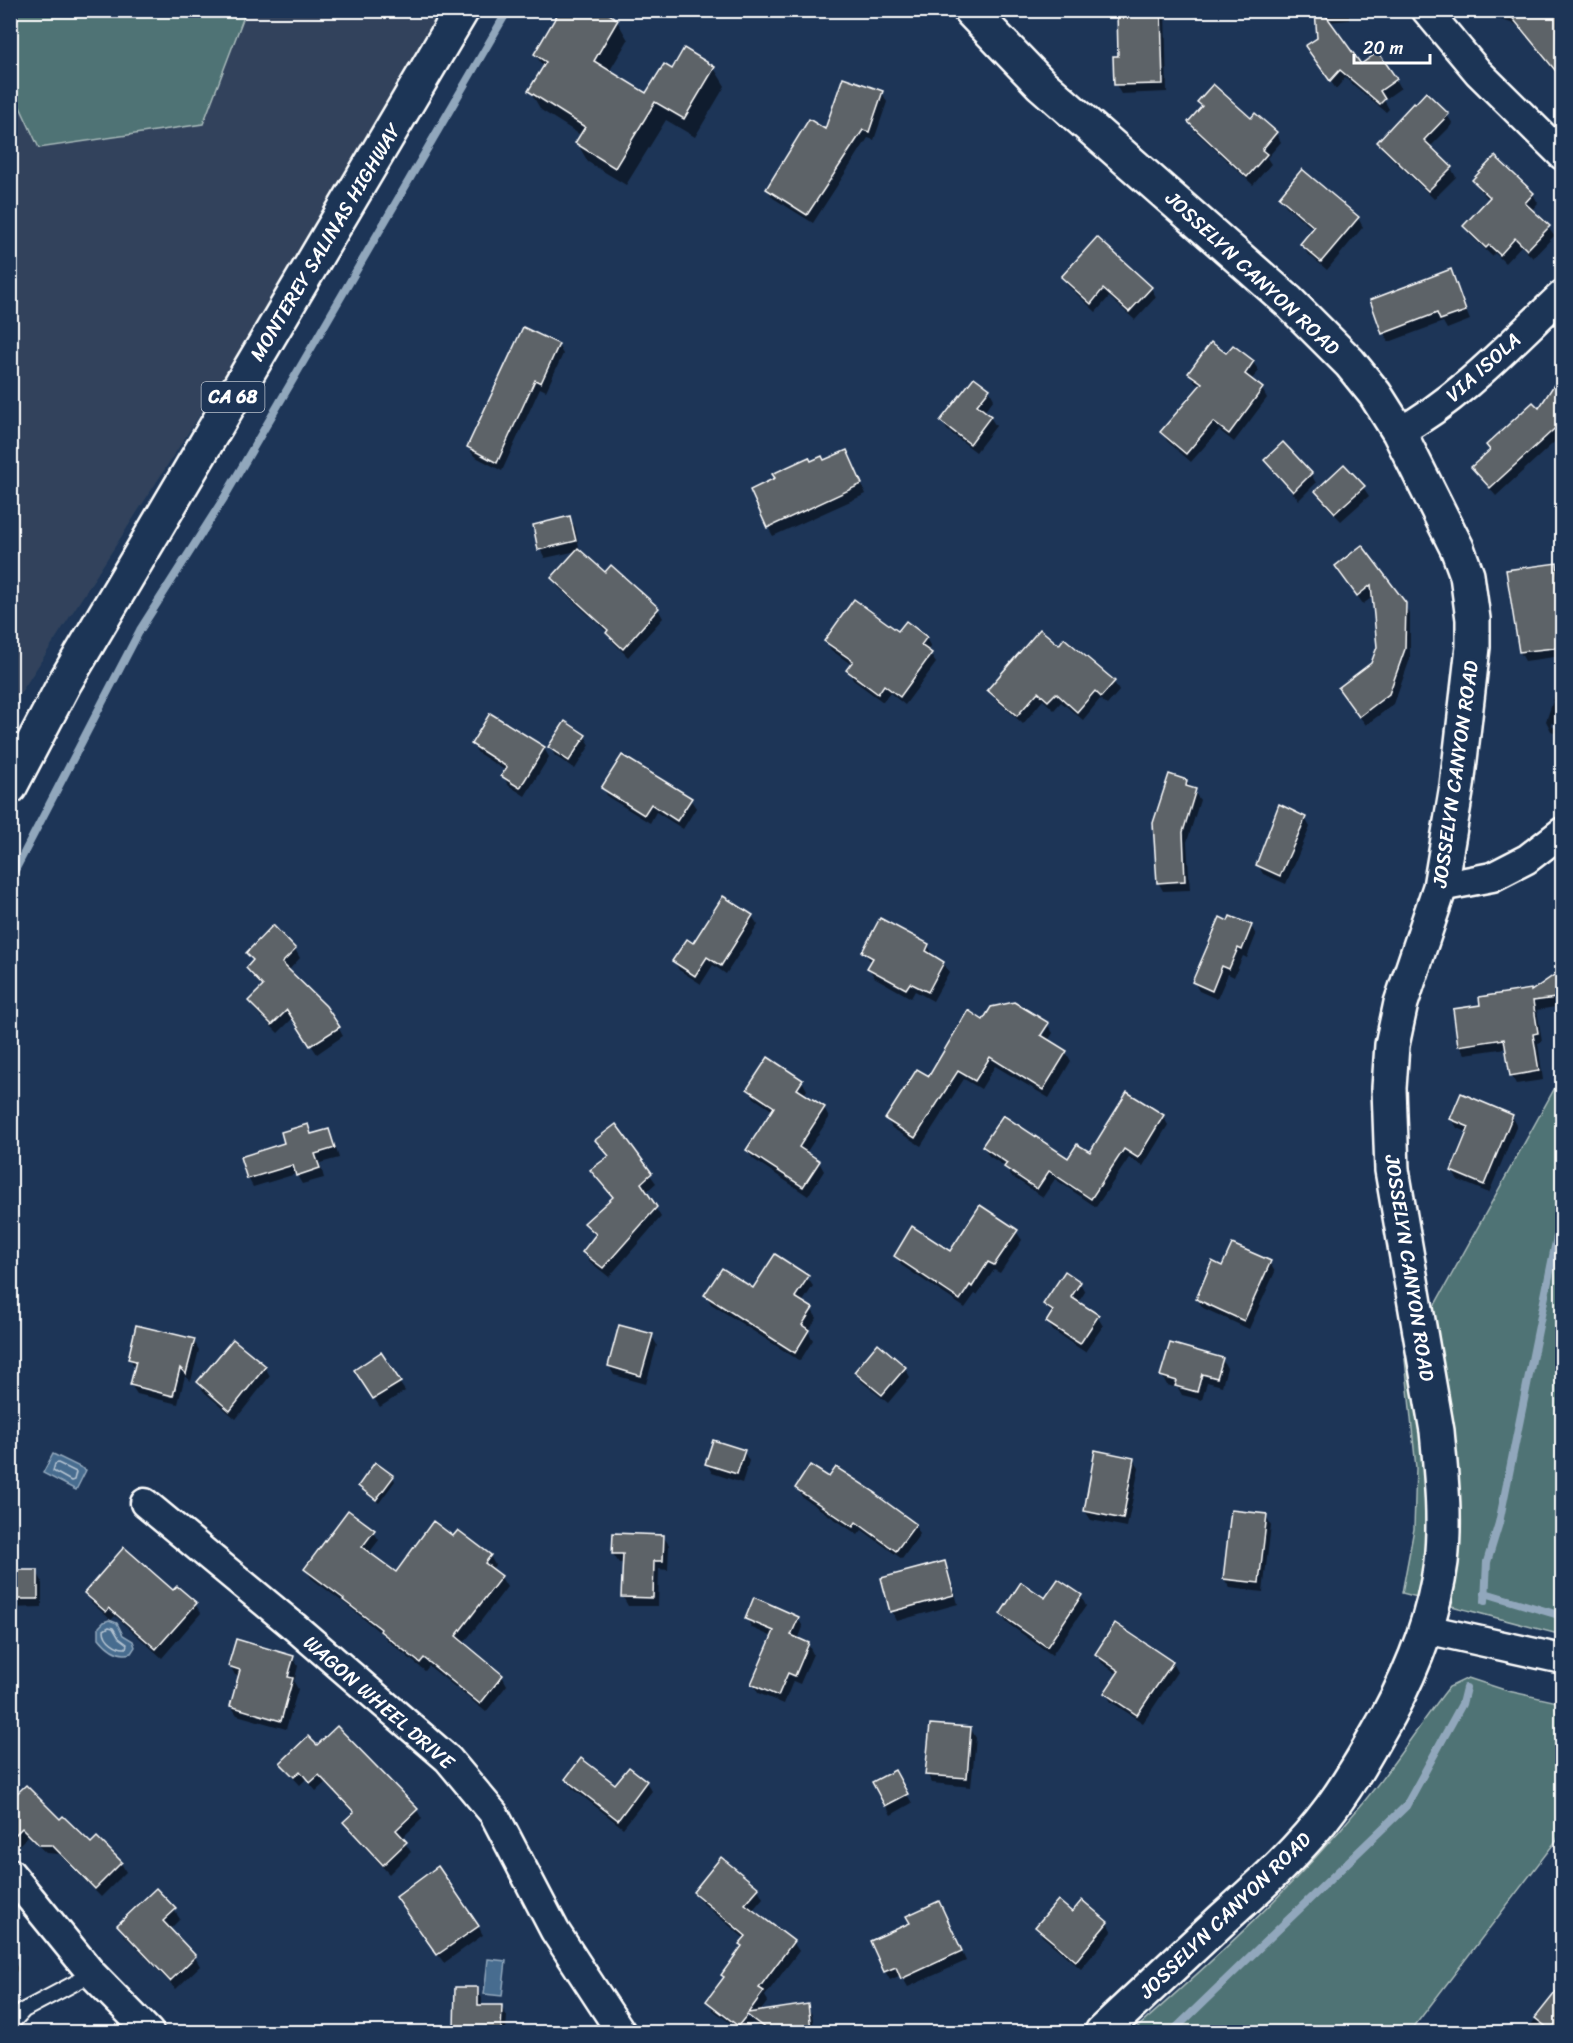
<svg xmlns="http://www.w3.org/2000/svg" width="1573" height="2043" font-family="Sriracha,sans-serif">
  <style>
    .built { fill: #30435c }
    .green { fill: #507374; stroke: #a8b9ba; stroke-width: 1.5 }
    .water { fill: #476c8f; stroke: #91a7bc; stroke-width: 1.5 }
    .shadow { fill: #0007; fill-rule: evenodd }
    .lines { fill: none; stroke-linecap: round; stroke-linejoin: round }
    .shore { stroke: #b5c4d2; stroke-width: 1.5 }
    .stream { stroke: #91a7bc; stroke-width: 8 }
    .building { fill: #5d6368; stroke: #fff; stroke-width: 1.5 }
    .service-casing { stroke: #fff; stroke-width: 18 }
    .minor-casing { stroke: #fff; stroke-width: 33 }
    .tertiary-casing { stroke: #fff; stroke-width: 38 }
    .trunk-casing { stroke: #fff; stroke-width: 38 }
    .service { stroke: #1d3557; stroke-width: 14 }
    .minor { stroke: #1d3557; stroke-width: 28 }
    .tertiary { stroke: #1d3557; stroke-width: 33 }
    .trunk { stroke: #1d3557; stroke-width: 33 }
    .labels { text-anchor: middle; stroke-width: 6; stroke-linejoin: round; paint-order: stroke }
    .shield { fill: #1d3557; stroke: #bbc2cd; stroke-width: 1.5 }
    .shield-label { font-size: 18px; font-weight: bold; fill: #fff }
    .street-label { font-size: 20px; fill: #fff; stroke: #1d3557 }
  </style>
  <rect width="100%" height="100%" fill="#1d3557"/>
  <filter id="ink" filterUnits="userSpaceOnUse"><feTurbulence type="fractalNoise" baseFrequency=".0167" numOctaves="2"/><feDisplacementMap in="SourceGraphic" scale="12" xChannelSelector="R" yChannelSelector="G"/><feConvolveMatrix kernelMatrix="1 2 1 2 8 2 1 2 1" color-interpolation-filters="sRGB"/></filter>
  <g filter="url(#ink)">
    <path class="built" d="M11 11H451L426 64 11 708Z"/>
    <g class="green">
      <path d="M18 11V10L246 11 203 124 39 148 20 107 11 130V18Z"/>
      <path d="M1562 1080V1635L1402 1593 1414 1529 1416 1468 1405 1359 1557 1084Z"/>
      <path d="M1468 1678 1508 1691 1562 1703V1833L1410 2032H1132C1213 1961 1293 1888 1362 1804 1393 1767 1419 1725 1449 1687Z"/>
    </g>
    <g class="water">
      <path d="M53 1454 86 1470 76 1490 43 1473Z"/>
      <path d="M109 1620 117 1623 123 1635 133 1641 135 1647 131 1653C118 1657 107 1648 99 1638V1627L104 1622Z"/>
      <path d="M488 1959 506 1961 502 1996 484 1994Z"/>
    </g>
    <g class="shadow">
      <path d="M821 10H843L826 19Z"/>
      <path d="M1118 10H1165L1167 92 1121 94 1116 85 1120 57Z"/>
      <path d="M1317 10H1349V20L1329 22 1360 66 1396 79 1401 88 1384 100 1389 109 1386 112 1345 78 1336 89 1313 56 1319 39Z"/>
      <path d="M1492 10H1562V81L1517 25 1496 18Z"/>
      <path d="M617 21 628 40 609 72 647 95 714 68 725 86 695 137 666 120 626 185 588 162 577 143 582 136 541 110 530 91 544 68 535 54Z"/>
      <path d="M882 92 887 102 874 140 868 138 813 223 773 198 767 189 826 132Z"/>
      <path d="M1199 102 1251 120 1256 115 1276 133 1281 142 1267 158 1271 164 1253 185 1195 131 1189 122 1202 108Z"/>
      <path d="M1447 115 1453 124 1430 147 1451 168 1456 177 1434 199 1384 151 1378 142Z"/>
      <path d="M1474 180 1533 194 1538 203 1531 211 1548 227 1554 236 1533 258 1521 246 1505 263 1495 253 1492 256 1470 235 1465 226 1489 200 1479 189Z"/>
      <path d="M1281 197 1358 218 1363 227 1327 270 1307 253 1302 244 1314 230 1286 206Z"/>
      <path d="M1450 271 1470 320 1447 329 1443 322 1389 342 1384 333Z"/>
      <path d="M1063 277 1151 288 1156 297 1135 320 1109 297 1096 312 1068 286Z"/>
      <path d="M558 345 563 354 546 391 540 388 502 471 474 456 468 447Z"/>
      <path d="M1227 355 1253 362 1259 371 1251 380 1262 389 1267 398 1234 442 1219 430 1191 462 1167 441 1162 432 1201 386 1195 382 1190 373Z"/>
      <path d="M1562 374V435L1496 496 1479 477 1473 468 1539 411Z"/>
      <path d="M989 390 994 399 984 412 990 417 996 426 976 452 947 430 942 421Z"/>
      <path d="M1283 444 1311 474 1316 483 1299 500 1271 469 1266 460Z"/>
      <path d="M851 461 866 494 773 536 768 527 811 463Z"/>
      <path d="M1363 487 1369 496 1341 521 1322 501 1317 492Z"/>
      <path d="M569 518 575 527 580 552 605 574 658 609 663 618 628 657 613 642 607 632 558 587 553 578 577 551 545 558 540 549Z"/>
      <path d="M1362 547 1410 614V659L1394 704 1366 725 1345 698 1372 664 1379 647 1374 596 1363 604 1337 566Z"/>
      <path d="M1556 565 1562 574V656L1525 661 1520 652Z"/>
      <path d="M899 633 926 638 931 647 928 651 936 663 905 705 890 693 883 702 853 680 848 670 852 665 831 650 826 641Z"/>
      <path d="M1059 647 1114 682 1119 691 1107 705 1100 699 1083 720 1061 702 1054 710 1043 700 1023 724 995 699 989 690Z"/>
      <path d="M1562 675V727L1551 723V726L1562 730V735L1551 731 1546 721Z"/>
      <path d="M585 736 590 745 575 769 555 756 550 747Z"/>
      <path d="M472 744 544 748 549 757 525 796 508 785 503 776 506 771 478 753Z"/>
      <path d="M1186 781 1200 800 1187 842 1190 890 1163 891 1158 882Z"/>
      <path d="M603 788 690 799 696 808 683 829 656 812 650 823 608 797Z"/>
      <path d="M1305 818 1310 827 1286 884 1263 874 1258 865Z"/>
      <path d="M724 898 752 916 758 925 726 974 713 965 701 984 679 970 674 961 694 945Z"/>
      <path d="M1229 923 1251 926 1256 935 1247 958 1243 956 1234 977 1228 974 1217 999 1199 991 1194 982Z"/>
      <path d="M928 945 933 955 932 957 943 963 949 972 933 1001 915 991 911 998 874 977 869 968 872 963 864 952Z"/>
      <path d="M295 949 300 958 288 971 338 1027 343 1036 317 1054 293 1018 278 1033 255 1010 250 1001 263 988 253 977 247 968 253 963 248 953Z"/>
      <path d="M1562 971V1006L1537 1010 1542 1042 1538 1043 1543 1080 1516 1084 1511 1075 1507 1048 1465 1054 1459 1045 1482 1006 1531 993Z"/>
      <path d="M983 1022 1047 1024 1053 1033 1048 1041 1066 1052 1071 1061 1049 1098 995 1066 981 1089 964 1079 921 1146 892 1128 887 1119ZM1045 1026H1048L1039 1042 1036 1041Z"/>
      <path d="M802 1081 807 1090 804 1095 824 1108 829 1118 806 1153 819 1162 824 1171 808 1196 753 1159 747 1150 773 1111 754 1098 749 1089Z"/>
      <path d="M1163 1116 1168 1125 1143 1166 1129 1158 1096 1207 1055 1179 1043 1197 1011 1176 1006 1167 989 1156 984 1147 1068 1160 1090 1154Z"/>
      <path d="M1512 1116 1517 1125 1489 1193 1458 1180 1452 1171 1468 1133 1457 1128 1452 1119Z"/>
      <path d="M308 1126 313 1135 328 1130 333 1139 339 1158 320 1163 324 1178 302 1184 296 1174 253 1187 248 1178Z"/>
      <path d="M616 1127 656 1183 646 1192 661 1217 609 1277 589 1261 584 1252 596 1237 586 1223 613 1198 592 1170 610 1158 597 1140Z"/>
      <path d="M1016 1231 1022 1240 1000 1273 994 1270 977 1295 975 1294 965 1308 901 1265 896 1256 951 1253Z"/>
      <path d="M1270 1263 1275 1272 1249 1329 1203 1308 1197 1299 1223 1268Z"/>
      <path d="M807 1277 813 1286 802 1303 811 1309 817 1318 808 1331 813 1340 800 1361 711 1304 706 1295 753 1290Z"/>
      <path d="M1080 1283 1085 1292 1078 1303 1097 1316 1103 1326 1085 1352 1053 1331 1048 1322 1052 1315 1045 1304Z"/>
      <path d="M652 1336 657 1345 646 1384 614 1375 609 1366Z"/>
      <path d="M194 1341 199 1350 191 1381 185 1376 178 1404 137 1394 131 1385 135 1368 130 1359Z"/>
      <path d="M233 1341 265 1367 270 1376 236 1419 204 1392 198 1383Z"/>
      <path d="M1222 1359 1227 1368 1222 1386 1207 1382 1202 1400 1182 1395 1178 1388 1167 1385 1162 1376Z"/>
      <path d="M905 1368 910 1377 888 1403 861 1381 856 1372Z"/>
      <path d="M361 1379 399 1382 405 1391 380 1407Z"/>
      <path d="M744 1452 749 1461 742 1483 712 1473 707 1464Z"/>
      <path d="M1133 1459 1139 1468 1127 1527 1091 1520 1085 1511Z"/>
      <path d="M393 1477 395 1481 379 1503 362 1490 359 1486Z"/>
      <path d="M797 1488 915 1525 920 1534 902 1559 862 1530 858 1535 802 1497Z"/>
      <path d="M1266 1516 1271 1525 1263 1592 1230 1588 1224 1579Z"/>
      <path d="M373 1531 379 1540 369 1553 396 1574 454 1538 490 1556 495 1565 491 1570 501 1577 507 1587 463 1644 502 1676 507 1685 486 1712 429 1666 425 1671 387 1640 383 1635 348 1606 311 1578 306 1569Z"/>
      <path d="M663 1536 669 1545 668 1570 659 1569 658 1606H628L623 1597 624 1563H619L613 1554Z"/>
      <path d="M944 1563 949 1572 958 1604 897 1621 892 1611Z"/>
      <path d="M10 1572H37L42 1581V1607L10 1608Z"/>
      <path d="M1059 1581 1081 1596 1086 1606 1052 1655 1007 1623 1001 1614 1045 1601Z"/>
      <path d="M173 1592 195 1604 201 1613 162 1658 115 1616 111 1620 91 1602 86 1593Z"/>
      <path d="M798 1618 803 1627 798 1640 808 1644 813 1654 800 1684 793 1681 784 1704 758 1693 753 1684 773 1637 752 1628 747 1619Z"/>
      <path d="M1097 1654 1172 1663 1177 1672 1143 1723 1111 1702 1106 1693 1119 1675 1102 1663Z"/>
      <path d="M293 1657 298 1666 294 1682 298 1689 286 1729 237 1715 231 1706 239 1676 235 1675 230 1666Z"/>
      <path d="M971 1729 976 1738 971 1787 932 1783 927 1774Z"/>
      <path d="M317 1747 417 1810 422 1819 402 1838 411 1852 389 1874 350 1831 345 1822 354 1814 325 1783 316 1791 306 1779 300 1785 288 1772 282 1763Z"/>
      <path d="M629 1769 646 1782 652 1791 623 1828 572 1788 567 1779 616 1786Z"/>
      <path d="M894 1772 912 1803 891 1815 874 1783Z"/>
      <path d="M10 1802 60 1822 91 1846 121 1863 126 1872 101 1897 59 1854 46 1853 28 1836 12 1852 10 1850Z"/>
      <path d="M758 1889 763 1898 752 1911 793 1942 799 1951 765 1996 768 2001 759 2013 807 2006 812 2015 815 2032H765L752 2023 745 2032H742L713 2010 708 2001 725 1978 723 1975 743 1948 741 1944 745 1939 700 1901 694 1892ZM740 2011 751 2016V2020Z"/>
      <path d="M403 1906 478 1926 483 1935 444 1963Z"/>
      <path d="M174 1910 180 1919 169 1930 195 1957 200 1966 176 1989 124 1935 119 1926Z"/>
      <path d="M944 1912 966 1961 908 1987 901 1975 890 1980 885 1971Z"/>
      <path d="M1072 1914 1107 1923 1112 1932 1081 1969 1042 1936 1037 1927Z"/>
      <path d="M10 1957 19 1969 10 1978Z"/>
      <path d="M1562 1986V2032H1525Z"/>
      <path d="M477 1989 482 1998V2006L501 2007 507 2016 506 2032H458L456 2029Z"/>
    </g>
    <g class="lines">
      <g class="shore">
        <path d="M58 1463 76 1472 74 1480 71 1481 53 1471 55 1464Z"/>
        <path d="M109 1627 113 1628 119 1638 127 1644 126 1648C117 1649 104 1640 104 1630Z"/>
      </g>
      <g class="stream">
        <path d="M10 880 140 630 224 498 508 10"/>
        <path d="M1485 1593 1562 1616"/>
        <path d="M1485 1601 1487 1562 1499 1523 1562 1212"/>
        <path d="M1172 2032 1406 1806 1462 1704 1466 1688"/>
      </g>
    </g>
    <g class="building">
      <path d="M560 10H603L618 20 594 61 646 93 664 64 672 69 684 48 715 67 684 119 655 102 615 168 575 143 585 127 528 91 546 62 534 54Z"/>
      <path d="M1117 10H1161L1163 84 1114 85 1113 56H1118Z"/>
      <path d="M1315 10H1322L1361 64 1378 52 1397 79 1380 91 1385 99 1380 104 1340 70 1330 81 1305 46 1317 38Z"/>
      <path d="M1506 10H1563V80Z"/>
      <path d="M843 77 883 91 869 132 863 130 807 215 766 189 809 119 825 129Z"/>
      <path d="M1213 84 1251 118 1255 113 1277 132 1262 150 1267 154 1247 177 1188 122 1202 106 1197 102Z"/>
      <path d="M1426 92 1449 114 1424 140 1452 167 1428 191 1377 142 1414 102 1415 104Z"/>
      <path d="M1495 156 1534 193 1525 203 1550 226 1527 250 1515 238 1500 255 1489 245 1486 248 1463 226 1490 197 1472 180Z"/>
      <path d="M1302 169 1359 217 1321 262 1300 244 1314 227 1279 197Z"/>
      <path d="M1097 237 1152 287 1129 312 1103 289 1091 304 1061 277Z"/>
      <path d="M1451 269 1466 311 1440 320 1437 313 1382 334 1370 300Z"/>
      <path d="M523 327 559 344 541 383 535 380 497 463 467 447Z"/>
      <path d="M1211 342 1226 353 1233 345 1254 361 1245 374 1263 388 1229 434 1213 422 1186 454 1160 432 1202 383 1188 373Z"/>
      <path d="M1563 371V421L1490 488 1471 467 1490 450 1486 445 1533 402 1539 408Z"/>
      <path d="M974 377 990 389 977 405 991 416 970 444 940 421Z"/>
      <path d="M1283 442 1312 473 1293 492 1264 460Z"/>
      <path d="M847 450 862 484 767 528 750 490 775 478 772 474 809 457 811 461 822 456 824 460Z"/>
      <path d="M1344 464 1365 486 1335 513 1315 491Z"/>
      <path d="M570 516 576 541 538 550 533 525Z"/>
      <path d="M1362 545 1406 603 1405 649 1389 694 1359 717 1338 688 1371 663 1377 647 1371 585 1357 596 1335 566Z"/>
      <path d="M578 548 605 572 611 565 659 608 623 649 606 633 608 630 551 578Z"/>
      <path d="M1557 563 1561 593H1563V647L1519 652 1506 570Z"/>
      <path d="M854 599 898 631 906 621 927 637 921 645 932 653 900 697 884 685 878 694 846 670 853 661 824 641Z"/>
      <path d="M1040 629 1059 645 1064 638 1115 681 1101 697 1095 691 1077 712 1056 693 1048 701 1038 692 1017 716 987 690Z"/>
      <path d="M490 713 545 747 520 788 501 776 507 767 471 744Z"/>
      <path d="M565 721 586 735 569 761 548 747Z"/>
      <path d="M622 755 692 798 677 821 651 804 644 815 601 788Z"/>
      <path d="M1169 774 1187 780 1186 786 1196 789 1183 832 1185 881 1157 883 1153 823Z"/>
      <path d="M1279 804 1306 817 1280 876 1256 865Z"/>
      <path d="M723 896 753 915 721 966 707 957 695 976 672 961 687 939 693 943Z"/>
      <path d="M1230 916 1252 925 1242 950 1238 948 1229 969 1222 966 1212 991 1192 982 1220 917 1228 921Z"/>
      <path d="M880 918 929 944 926 951 944 962 928 992 910 983 906 989 867 968 873 958 862 952Z"/>
      <path d="M273 925 296 949 282 963 326 1006 340 1027 310 1046 287 1010 272 1025 248 1001 263 986 246 968 253 960 246 953Z"/>
      <path d="M1563 969V997L1533 1001 1538 1033 1533 1034 1539 1071 1510 1076 1504 1039 1458 1046 1453 1009 1480 1005 1479 997 1531 989V991Z"/>
      <path d="M1014 1002 1049 1023 1041 1035 1067 1051 1043 1090 990 1057 975 1081 958 1071 915 1138 885 1119 917 1069 929 1076 968 1010 983 1020 991 1007Z"/>
      <path d="M768 1057 803 1080 797 1089 825 1107 799 1147 820 1161 803 1187 746 1150 774 1107 747 1089Z"/>
      <path d="M1127 1092 1164 1115 1138 1158 1124 1149 1091 1199 1049 1171 1037 1189 1004 1167 1007 1163 982 1146 1003 1115 1068 1158 1077 1144 1090 1152Z"/>
      <path d="M1461 1093 1513 1115 1484 1185 1451 1171 1469 1127 1450 1119Z"/>
      <path d="M308 1124 311 1134 329 1129 335 1148 315 1154 320 1168 296 1176 293 1165 247 1179 240 1157 284 1143 281 1132Z"/>
      <path d="M616 1124 652 1173 641 1183 657 1207 603 1268 582 1252 596 1234 584 1223 613 1197 590 1170 609 1156 595 1140Z"/>
      <path d="M980 1205 1018 1230 994 1265 988 1262 972 1287 970 1285 960 1300 894 1256 912 1226 950 1251Z"/>
      <path d="M1232 1244 1271 1261 1244 1321 1196 1299 1212 1261 1222 1266Z"/>
      <path d="M775 1254 809 1276 795 1297 813 1308 802 1325 809 1330 795 1353 704 1295 722 1268 753 1288Z"/>
      <path d="M1065 1271 1081 1282 1071 1297 1099 1315 1080 1344 1046 1322 1053 1311 1043 1304Z"/>
      <path d="M136 1325 195 1339 186 1374 180 1368 173 1396 130 1385 136 1361 128 1359Z"/>
      <path d="M619 1325 653 1334 641 1376 608 1366Z"/>
      <path d="M233 1339 266 1366 230 1411 197 1382Z"/>
      <path d="M878 1343 906 1367 882 1395 854 1372Z"/>
      <path d="M1170 1343 1223 1358 1217 1378 1202 1374 1197 1392 1175 1386 1177 1381 1160 1376Z"/>
      <path d="M381 1352 401 1382 373 1399 354 1370Z"/>
      <path d="M713 1440 745 1450 737 1474 705 1464Z"/>
      <path d="M1095 1450 1134 1458 1123 1519 1084 1511Z"/>
      <path d="M375 1462 394 1476 376 1500 358 1486Z"/>
      <path d="M810 1465 829 1477 836 1467 876 1493 875 1494 916 1524 896 1551 856 1522 853 1527 795 1488Z"/>
      <path d="M348 1510 375 1530 362 1547 396 1572 433 1521 453 1536 458 1530 491 1555 485 1563 502 1576 456 1636 503 1675 480 1704 424 1658 420 1663 380 1631 381 1629 343 1600 344 1599 304 1569Z"/>
      <path d="M1231 1510 1267 1514 1259 1583 1223 1579Z"/>
      <path d="M613 1533 664 1535 663 1561H654L653 1598 621 1597 623 1554H612Z"/>
      <path d="M124 1547 173 1590 177 1586 197 1603 156 1649 109 1608 106 1612 84 1593Z"/>
      <path d="M945 1561 954 1595 890 1612 881 1578Z"/>
      <rect x="10" y="1570" width="28" height="29"/>
      <path d="M1058 1579 1082 1595 1047 1647 1000 1614 1021 1582 1045 1598Z"/>
      <path d="M754 1597 799 1617 791 1635 809 1643 795 1676 788 1673 778 1696 751 1684 774 1631 745 1619Z"/>
      <path d="M1115 1623 1173 1662 1137 1715 1104 1693 1119 1671 1095 1654Z"/>
      <path d="M236 1639 294 1656 288 1677 293 1678 281 1721 230 1706 240 1670 228 1666Z"/>
      <path d="M930 1724 971 1727 967 1778 925 1775Z"/>
      <path d="M337 1726 418 1809 396 1830 407 1842 383 1865 343 1822 354 1812 319 1775 310 1783 300 1771 294 1777 280 1763 308 1736 317 1745Z"/>
      <path d="M581 1758 615 1784 629 1767 647 1781 618 1820 565 1779Z"/>
      <path d="M895 1770 908 1794 885 1806 872 1782Z"/>
      <path d="M26 1785 60 1819 63 1816 91 1843 97 1837 122 1862 95 1889 52 1845H39L22 1828 10 1840V1800Z"/>
      <path d="M721 1857 759 1888 745 1904 794 1941 759 1988 764 1991 748 2013 808 2004 811 2029 788 2032H770L747 2015 738 2026 706 2001 724 1977 721 1975 742 1946 739 1944 746 1936 693 1892Z"/>
      <path d="M438 1866 479 1926 437 1955 396 1897Z"/>
      <path d="M156 1888 176 1909 163 1921 196 1956 170 1981 117 1925Z"/>
      <path d="M1058 1900 1072 1912 1082 1900 1108 1922 1076 1961 1035 1927Z"/>
      <path d="M939 1901 962 1951 901 1979 896 1967 884 1972 870 1941 910 1923 906 1916Z"/>
      <path d="M1563 1983V2032H1553L1535 2018Z"/>
      <path d="M455 1987H478V2005H502L501 2032H462V2029H454Z"/>
    </g>
    <g class="lines">
      <defs>
        <path id="service" d="M10 2025 24 2010 92 1974"/>
        <g id="minor">
          <path d="M1426 10 1478 72 1562 155"/>
          <path d="M1399 432C1461 398 1511 343 1562 295"/>
          <path d="M1440 887 1492 877 1527 859 1562 832"/>
          <path d="M145 1503 296 1628 448 1759 494 1814 555 1931 621 2032"/>
          <path d="M1426 1629 1562 1659"/>
          <path d="M10 1873 92 1974 149 2032"/>
        </g>
        <path id="tertiary" d="M970 10 1041 84 1288 301 1350 363 1375 394 1399 432 1457 548 1467 575 1473 619V647L1457 786 1440 887 1401 1003 1392 1045 1389 1088 1392 1170 1437 1431C1441 1474 1446 1518 1441 1562 1434 1616 1414 1667 1388 1715 1370 1747 1353 1778 1331 1808 1301 1849 1262 1884 1224 1918 1183 1956 1142 1994 1102 2032"/>
        <path id="trunk" d="M10 787 65 682 462 10"/>
      </defs>
      <use href="#service" class="service-casing"/>
      <use href="#minor" class="minor-casing"/>
      <use href="#tertiary" class="tertiary-casing"/>
      <use href="#trunk" class="trunk-casing"/>
      <use href="#service" class="service"/>
      <use href="#minor" class="minor"/>
      <use href="#tertiary" class="tertiary"/>
      <use href="#trunk" class="trunk"/>
    </g>
  </g>
  <g class="labels">
    <rect class="shield" x="201.5" y="382" width="63" height="30" rx="4.5"/>
    <g class="shield-label">
      <text x="233" y="403">CA 68</text>
    </g>
    <g class="street-label">
      <text transform="translate(325 242) rotate(-59)" y="7">MONTEREY SALINAS HIGHWAY</text>
      <text transform="translate(1253 273) rotate(43)" y="7">JOSSELYN CANYON ROAD</text>
      <text transform="translate(1483 367) rotate(-42)" y="7">VIA ISOLA</text>
      <text transform="translate(1455 774) rotate(-82)" y="7">JOSSELYN CANYON ROAD</text>
      <text transform="translate(1410 1268) rotate(81)" y="7">JOSSELYN CANYON ROAD</text>
      <text transform="translate(379 1702) rotate(41)" y="7">WAGON WHEEL DRIVE</text>
      <text transform="translate(1225 1915) rotate(-44)" y="7">JOSSELYN CANYON ROAD</text>
    </g>
  </g>
  <rect width="1573" height="2043" fill="none" stroke="#1d3557" stroke-width="36"/>
  <rect x="18" y="18" width="1537" height="2007" fill="none" stroke="#fff" stroke-width="2" filter="url(#ink)"/>
  <path d="M1354 54v9h76v-9" fill="none" stroke="#ffffff" stroke-width="3"/>
  <text x="1363" y="54" font-size="18" fill="#ffffff" stroke="#1d3557" stroke-width="4.5" paint-order="stroke">20 m</text>
</svg>
